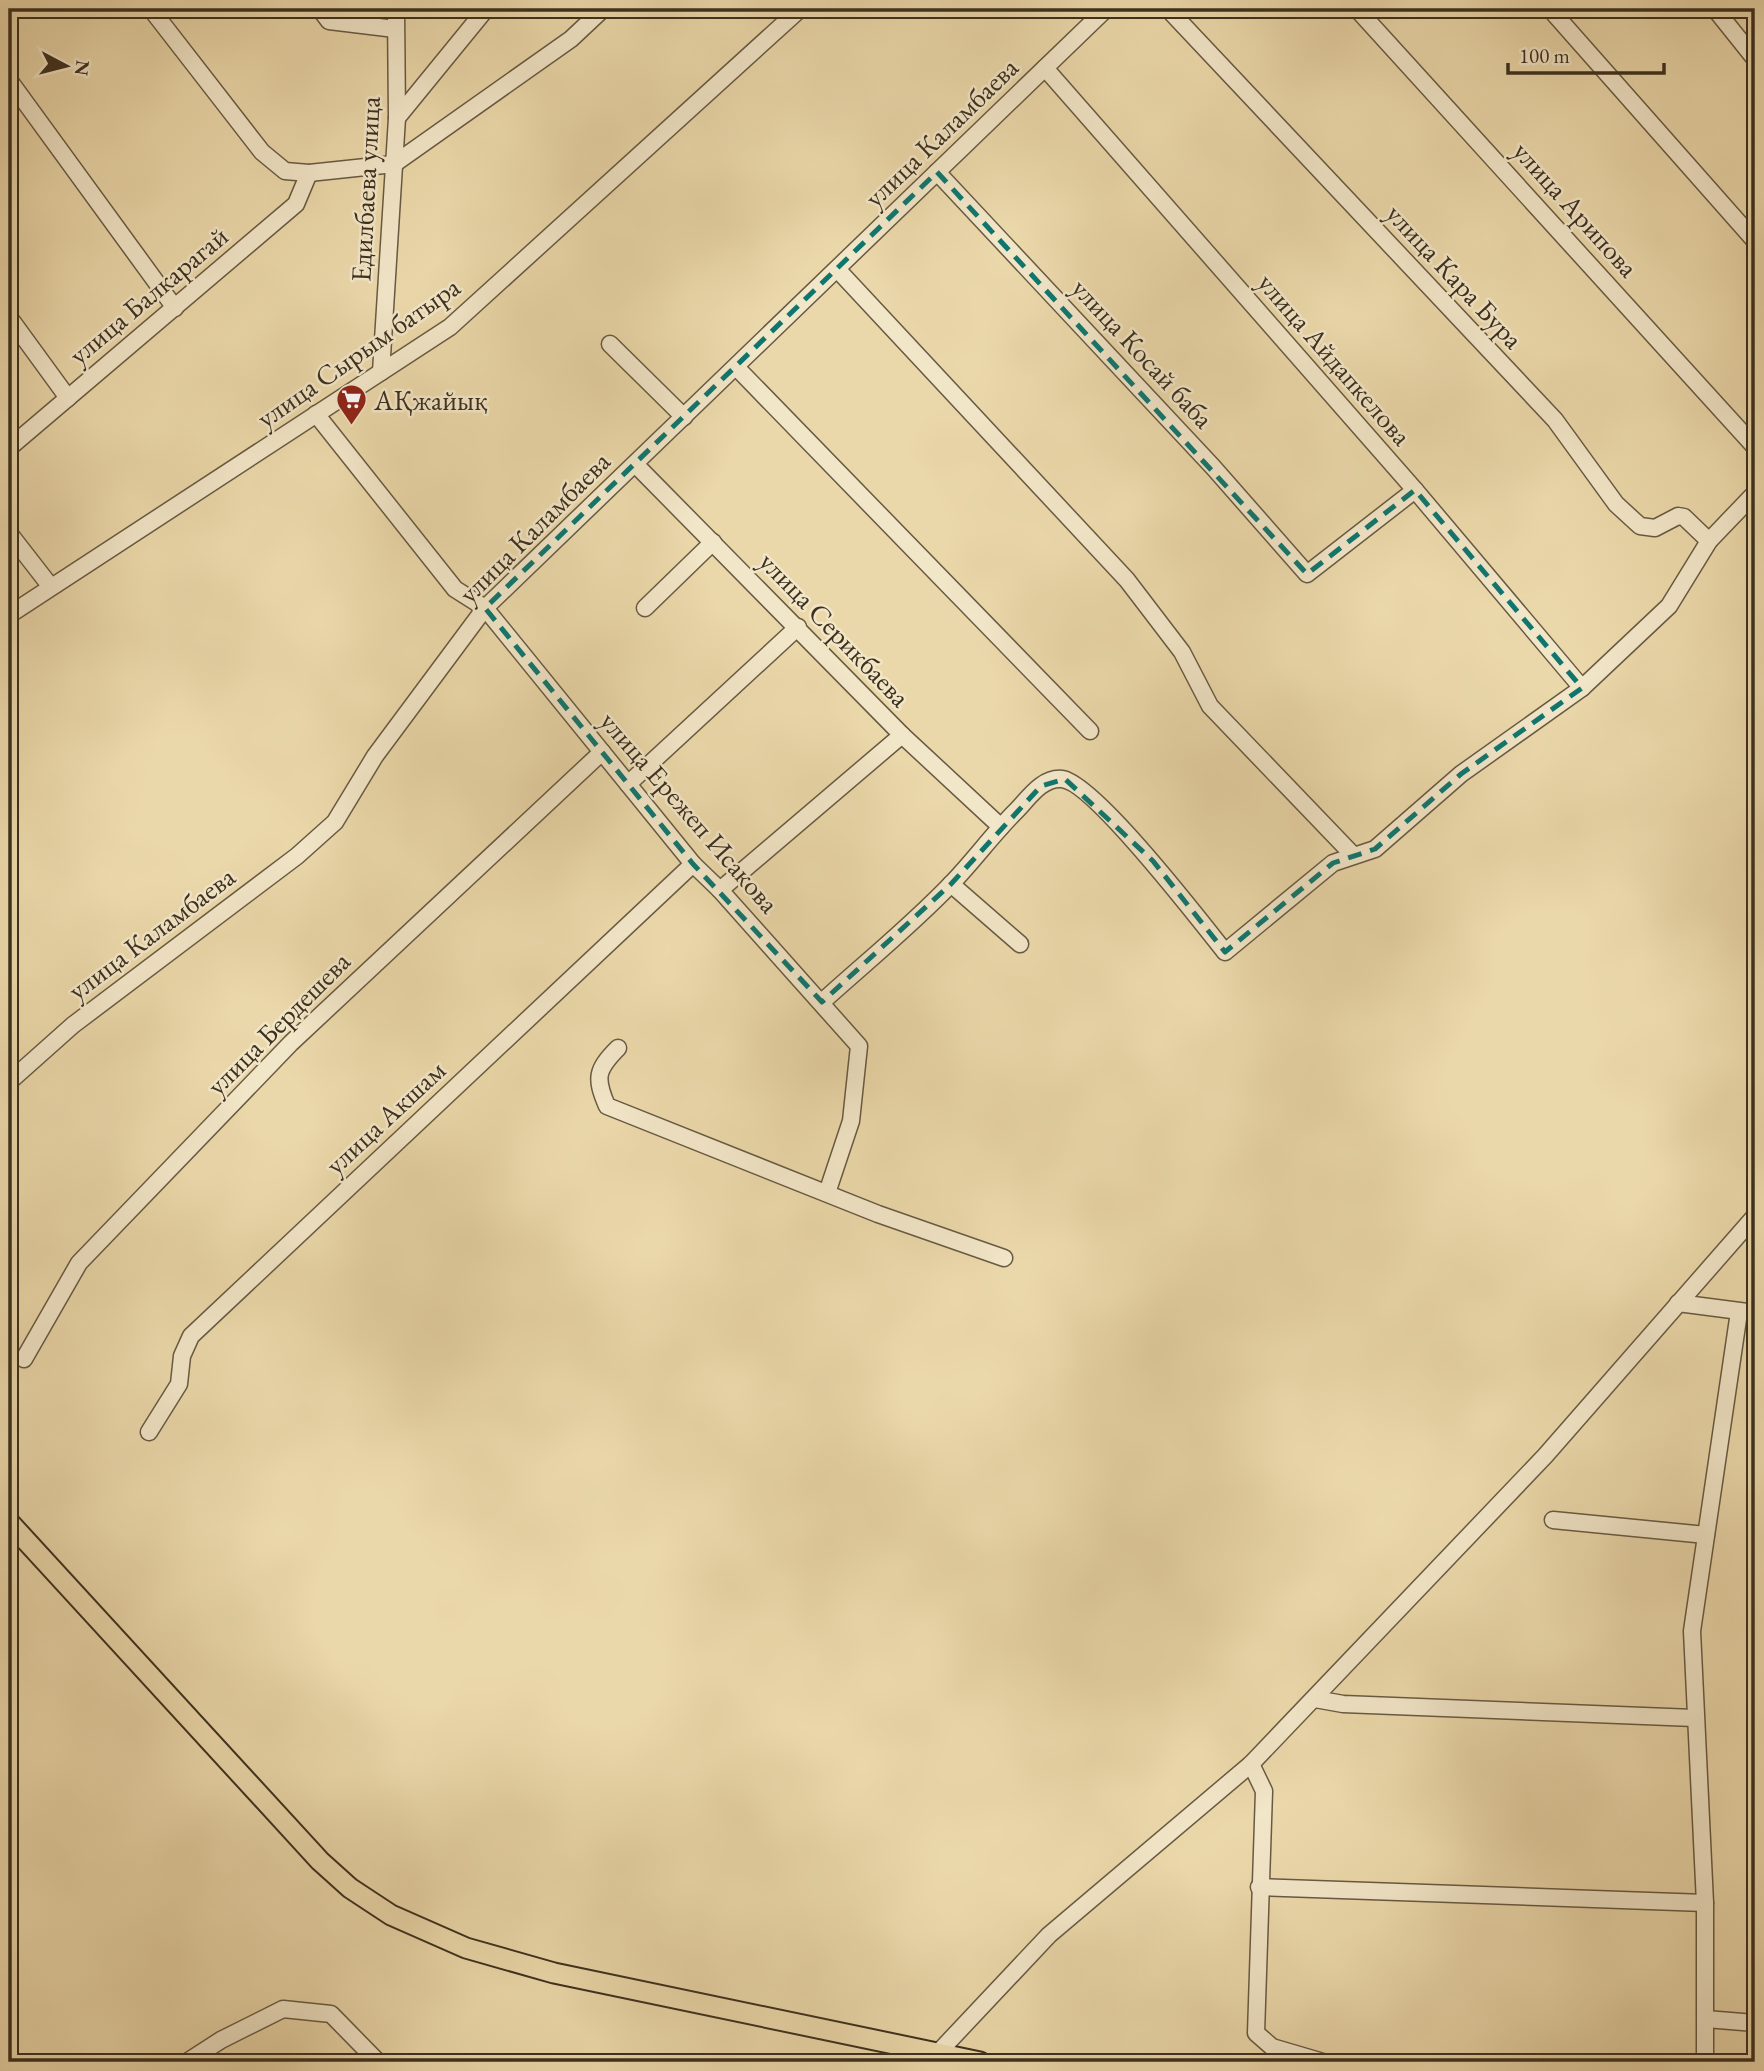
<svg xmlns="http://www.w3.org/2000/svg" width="1764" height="2071" font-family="'EB Garamond',serif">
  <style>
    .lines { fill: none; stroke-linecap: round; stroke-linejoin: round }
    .minor-casing { stroke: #685a42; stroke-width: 19 }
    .major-casing { stroke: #3c301f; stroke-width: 23 }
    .minor { stroke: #f2e6c8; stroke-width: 16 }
    .major { stroke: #ebd8aa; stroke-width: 19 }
    .marked { fill: none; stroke: #0f766e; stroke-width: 5; stroke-dasharray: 14 9; stroke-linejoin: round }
    .labels { text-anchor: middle; stroke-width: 5; stroke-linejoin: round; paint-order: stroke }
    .street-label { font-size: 28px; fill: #3c301f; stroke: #f2e6c8 }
    .poi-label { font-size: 28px; fill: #3c301f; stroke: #f2e6c8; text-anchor: start }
  </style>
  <rect width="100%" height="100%" fill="#ebd8aa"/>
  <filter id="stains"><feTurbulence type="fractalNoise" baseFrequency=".00286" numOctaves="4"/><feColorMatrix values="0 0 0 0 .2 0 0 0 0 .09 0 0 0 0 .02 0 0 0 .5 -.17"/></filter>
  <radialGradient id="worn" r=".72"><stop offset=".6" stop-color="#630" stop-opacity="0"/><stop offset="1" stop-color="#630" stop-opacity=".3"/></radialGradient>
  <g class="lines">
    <defs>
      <g id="minor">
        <path d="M151 9 262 152 285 171 309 173 394 164 571 39 603 9"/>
        <path d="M320 9 329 21 395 29"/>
        <path d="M1168 9 1555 420 1616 504 1640 526 1655 528 1678 516 1684 517 1709 541"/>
        <path d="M1357 9 1755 447"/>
        <path d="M1550 9 1755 241"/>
        <path d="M1715 9 1755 59"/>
        <path d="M1045 68 1415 490 1582 688"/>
        <path d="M9 80 175 308"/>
        <path d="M397 118 486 9"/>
        <path d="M937 172 1213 467 1307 574 1415 490"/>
        <path d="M837 269 1127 580 1182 652 1210 706 1353 855"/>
        <path d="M9 317 68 398"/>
        <path d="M610 344 684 417"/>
        <path d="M736 367 1090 731"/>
        <path d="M381 372 397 118 396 9"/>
        <path d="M316 414 455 589 485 608 693 864 720 890 859 1046 851 1121 827 1193"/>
        <path d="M9 448 296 204 309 173"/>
        <path d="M635 464 902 735 1001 827"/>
        <path d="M9 533 51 587"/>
        <path d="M645 608 713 542"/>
        <path d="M9 615 450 327 800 9"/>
        <path d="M628 784 798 627"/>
        <path d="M951 884 1020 944"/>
        <path d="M720 890 902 735"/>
        <path d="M822 1002C865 963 912 925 952 883 974 860 993 834 1016 811 1028 799 1042 777 1062 779 1093 782 1202 923 1225 952L1333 863 1375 849 1461 774 1582 688 1669 606 1709 541 1755 493"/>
        <path d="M618 1048C596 1070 595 1078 607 1106L878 1214 1004 1258"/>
        <path d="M9 1082 73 1025 297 856 335 822 375 756 485 608 1106 9"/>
        <path d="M1678 1303 1755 1313"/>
        <path d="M24 1359 79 1263 291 1043 602 752"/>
        <path d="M149 1432 179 1384 182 1356 191 1336 693 864"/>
        <path d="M1553 1520 1706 1535"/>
        <path d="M1315 1699 1343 1704 1694 1718"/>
        <path d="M1251 1764 1264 1791 1256 2033 1272 2047 1323 2062"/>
        <path d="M1259 1887 1705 1903"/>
        <path d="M1706 2019 1755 2023"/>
        <path d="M936 2055 1049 1935 1251 1764 1545 1456 1755 1216"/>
        <path d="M187 2062 221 2040 283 2009 331 2014 378 2062"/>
        <path d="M1705 2062V1903L1692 1631 1739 1312"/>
      </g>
      <path id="major" d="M9 1522 320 1861 350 1888 391 1915 466 1948 554 1973 980 2062"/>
    </defs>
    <use href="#minor" class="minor-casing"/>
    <use href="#major" class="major-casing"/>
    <use href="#minor" class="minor"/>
    <use href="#major" class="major"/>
  </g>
  <path class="marked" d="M937 172 1307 574 1415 490 1582 688 1461 774 1375 849 1333 863 1225 952 1153 861 1065 779 1041 786 951 884 822 1002 693 864 485 608Z"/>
  <defs>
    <symbol id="supermarket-pin" viewBox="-11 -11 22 30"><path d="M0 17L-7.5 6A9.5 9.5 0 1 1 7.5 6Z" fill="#8f2418" stroke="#f2e6c8"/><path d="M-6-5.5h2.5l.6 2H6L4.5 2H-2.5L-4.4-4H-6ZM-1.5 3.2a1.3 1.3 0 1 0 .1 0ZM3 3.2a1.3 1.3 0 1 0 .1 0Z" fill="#fff"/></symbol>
  </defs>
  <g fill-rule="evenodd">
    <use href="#supermarket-pin" x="334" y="382" width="35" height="47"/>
  </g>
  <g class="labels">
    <g class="street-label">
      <text transform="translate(941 132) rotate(-44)" y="10">улица Каламбаева</text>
      <text transform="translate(365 189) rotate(-87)" y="10">Едилбаева улица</text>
      <text transform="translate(1576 209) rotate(48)" y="10">улица Арипова</text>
      <text transform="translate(1455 276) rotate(47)" y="10">улица Кара Бура</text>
      <text transform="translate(148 295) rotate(-40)" y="10">улица Балкарагай</text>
      <text transform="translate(358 352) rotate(-35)" y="10">улица Сырым батыра</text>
      <text transform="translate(1143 353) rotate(47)" y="10">улица Косай баба</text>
      <text transform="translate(1335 359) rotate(49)" y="10">улица Айдапкелова</text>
      <text transform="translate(534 527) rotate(-45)" y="10">улица Каламбаева</text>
      <text transform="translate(835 629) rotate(46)" y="10">улица Серикбаева</text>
      <text transform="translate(690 812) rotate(49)" y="10">улица Ережеп Исакова</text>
      <text transform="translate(151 933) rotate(-37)" y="10">улица Каламбаева</text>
      <text transform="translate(278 1023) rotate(-45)" y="10">улица Бердешева</text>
      <text transform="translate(385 1117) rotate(-43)" y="10">улица Акшам</text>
    </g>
    <g class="poi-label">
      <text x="374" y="410">АҚжайық</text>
    </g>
  </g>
  <rect width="1764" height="2071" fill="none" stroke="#ebd8aa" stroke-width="35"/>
  <rect x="10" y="10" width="1743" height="2050" fill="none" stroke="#3c301f" stroke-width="3.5"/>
  <rect x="18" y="18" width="1729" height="2036" fill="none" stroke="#3c301f" stroke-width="2"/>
  <g transform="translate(66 66) rotate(97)" stroke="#f2e6c8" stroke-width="5" paint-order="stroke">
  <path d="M0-5L12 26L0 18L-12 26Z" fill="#3c301f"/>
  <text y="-10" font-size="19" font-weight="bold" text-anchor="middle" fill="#3c301f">N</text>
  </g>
  <path d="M1508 63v10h156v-10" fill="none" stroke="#3c301f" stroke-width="3.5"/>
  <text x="1519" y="63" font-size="21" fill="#3c301f" stroke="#f2e6c8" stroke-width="5" paint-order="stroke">100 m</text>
  <rect width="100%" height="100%" filter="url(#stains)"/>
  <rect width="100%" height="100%" fill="url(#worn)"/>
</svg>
